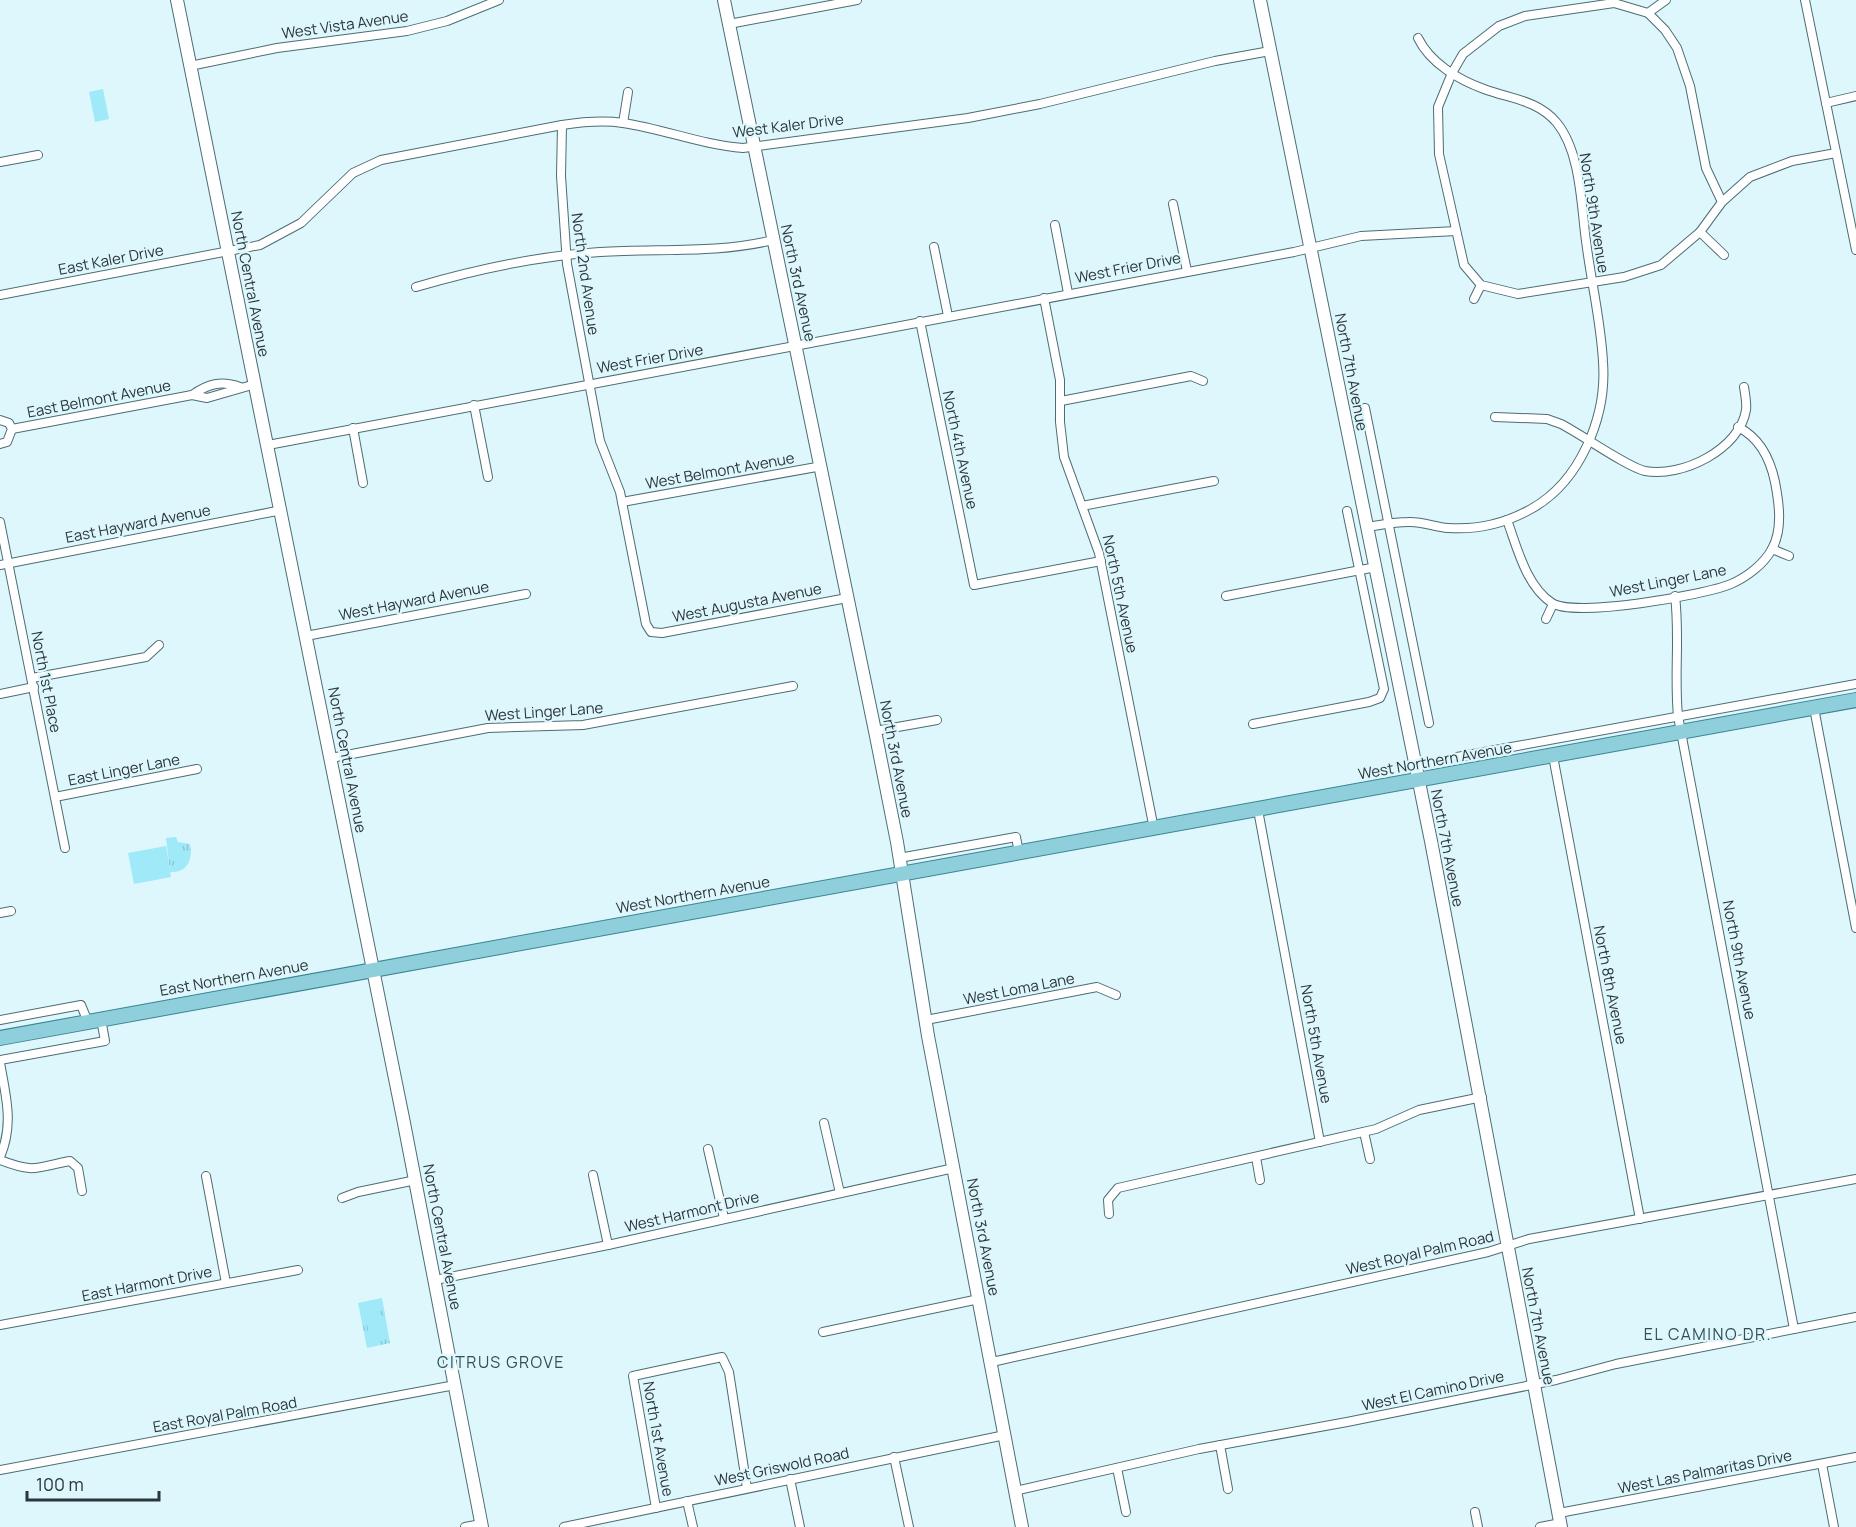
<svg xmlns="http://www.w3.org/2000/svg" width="1856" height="1527" font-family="Manrope,sans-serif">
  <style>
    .grass { fill: url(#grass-tufts) }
    .pitch { fill: #a0e9f9 }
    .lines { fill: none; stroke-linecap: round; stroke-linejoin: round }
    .street-casing { stroke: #4e6c73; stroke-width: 10 }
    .secondary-casing { stroke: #4e6c73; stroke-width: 14 }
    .primary-casing { stroke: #3c8493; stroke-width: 16 }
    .street { stroke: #fff; stroke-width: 8 }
    .secondary { stroke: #fff; stroke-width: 12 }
    .primary { stroke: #8fcedb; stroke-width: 14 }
    .labels { text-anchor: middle; stroke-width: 4.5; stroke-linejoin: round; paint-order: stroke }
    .street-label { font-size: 15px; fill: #2a3639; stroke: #ddf7fd }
    .neighbourhood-label { font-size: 16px; letter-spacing: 1.5px; fill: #334f56; stroke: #ddf7fd }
  </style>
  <defs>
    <pattern id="grass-tufts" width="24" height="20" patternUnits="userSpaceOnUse" patternTransform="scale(1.5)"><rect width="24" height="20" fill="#a0e9f9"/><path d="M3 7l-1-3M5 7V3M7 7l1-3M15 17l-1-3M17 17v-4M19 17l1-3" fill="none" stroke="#8ac8d6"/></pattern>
  </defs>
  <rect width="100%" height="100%" fill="#ddf7fd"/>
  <g class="grass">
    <path d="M176 837 178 842 190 844C193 859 188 873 170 872L166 838Z"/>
    <path d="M382 1298 390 1343 367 1348 358 1303Z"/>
  </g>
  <g class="pitch">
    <path d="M103 89 109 119 95 122 89 92Z"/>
    <path d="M166 846 171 877 134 884 128 853Z"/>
    <path d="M378 1306 384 1337 370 1339 364 1309Z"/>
  </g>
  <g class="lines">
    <defs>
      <g id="street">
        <path d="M1666 0 1648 13 1614 3 1525 16 1499 26 1463 54 1452 73 1438 107 1439 154 1464 265 1481 285 1518 294 1624 277 1661 265 1700 232 1722 202 1750 177 1792 161 1836 153"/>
        <path d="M1805 0 1856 250"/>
        <path d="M1648 13 1665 30 1677 48 1690 86 1706 168 1722 202"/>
        <path d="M729 24 857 0"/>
        <path d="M190 66 277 48 407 31 447 21 499 0"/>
        <path d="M1826 103 1856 96"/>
        <path d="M623 123 628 92"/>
        <path d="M562 125 561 176 567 264 600 441 620 492 646 624 651 632 662 633 847 598"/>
        <path d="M0 162 38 155"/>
        <path d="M1173 204 1187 271"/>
        <path d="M1055 225 1068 293"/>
        <path d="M1700 232 1724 255"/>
        <path d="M934 247 948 316"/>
        <path d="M416 287C477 269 537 256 600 252 657 248 716 254 773 240"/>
        <path d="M0 295 260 245 301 223 353 173 381 160 562 125C582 122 603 120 623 123 664 129 702 145 743 148L968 118 1040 104 1215 61 1270 51"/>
        <path d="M1044 298 1060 380V422L1064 457 1099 553 1154 829"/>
        <path d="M1474 299 1481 285"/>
        <path d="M920 321 974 585 1101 561"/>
        <path d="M192 395 207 398 255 384"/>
        <path d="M1061 401 1191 376 1203 381"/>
        <path d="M474 405 488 477"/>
        <path d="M1365 408 1429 723"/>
        <path d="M1495 417 1547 419 1561 424C1581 434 1627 467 1645 471 1682 478 1740 449 1746 410 1747 403 1745 394 1744 387"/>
        <path d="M0 420 9 423 12 429 7 442 0 444"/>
        <path d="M353 428 363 483"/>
        <path d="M12 429 192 395C208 384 221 380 240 387"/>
        <path d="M268 445 1294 252 1361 236 1456 231"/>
        <path d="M622 502 822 466"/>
        <path d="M1082 506 1214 481"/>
        <path d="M1507 520C1517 547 1526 586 1552 603 1575 618 1705 595 1731 584 1747 577 1764 564 1772 549 1783 529 1779 503 1775 482 1770 458 1760 438 1738 427"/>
        <path d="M0 522 65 848"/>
        <path d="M1367 527C1381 525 1394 522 1408 522 1421 521 1435 527 1448 528 1477 530 1506 523 1531 509 1580 482 1607 417 1603 362 1601 322 1591 281 1586 241 1581 205 1581 153 1557 123 1538 100 1511 99 1484 89 1459 80 1430 63 1418 38"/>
        <path d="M1772 549 1789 556"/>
        <path d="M0 565 282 510"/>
        <path d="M1226 596 1376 567"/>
        <path d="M1675 596C1680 636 1674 675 1678 716L1794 1329"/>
        <path d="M1546 619 1553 604"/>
        <path d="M306 636 526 594"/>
        <path d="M32 678 146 657 159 645"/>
        <path d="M0 694 34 687"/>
        <path d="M1814 708 1856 928"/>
        <path d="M1253 724 1369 702 1380 698 1384 689 1347 511"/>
        <path d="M875 731 937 720"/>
        <path d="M1553 756 1640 1219"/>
        <path d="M1457 757 1856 684"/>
        <path d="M331 758 488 728 583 725 793 686"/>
        <path d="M55 797 197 769"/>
        <path d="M1258 810 1320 1142"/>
        <path d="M899 858 1016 837 1019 853"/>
        <path d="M0 913 11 911"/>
        <path d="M0 1020 81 1005 88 1022"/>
        <path d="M926 1020 1097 987 1116 995"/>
        <path d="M0 1060 105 1041 101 1019"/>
        <path d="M0 1063C6 1096 14 1125 0 1157"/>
        <path d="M824 1123 840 1193"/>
        <path d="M1364 1132 1370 1159"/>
        <path d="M708 1149 724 1218"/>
        <path d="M1256 1157 1260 1180"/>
        <path d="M0 1160C36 1174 36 1167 70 1161L78 1168 82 1191"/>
        <path d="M593 1175 608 1245"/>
        <path d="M206 1176 226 1283"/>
        <path d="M342 1198 358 1192 416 1180"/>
        <path d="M1109 1214 1108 1200 1118 1188 1376 1129 1419 1110 1482 1097"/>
        <path d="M435 1280 608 1245 954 1168"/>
        <path d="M0 1325 298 1270"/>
        <path d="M823 1332 979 1299"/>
        <path d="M992 1362 1488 1252 1529 1239 1856 1179"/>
        <path d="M1220 1445 1228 1489"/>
        <path d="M894 1457 909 1527"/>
        <path d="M1822 1464 1834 1527"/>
        <path d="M1117 1468 1126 1512"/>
        <path d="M0 1470 455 1385"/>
        <path d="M790 1479 800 1527"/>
        <path d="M1015 1491 1199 1449 1347 1422 1556 1380 1616 1364 1856 1317"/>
        <path d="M687 1501 693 1527"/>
        <path d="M656 1508 633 1376 722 1357 729 1372 747 1488"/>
        <path d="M1475 1512 1478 1527"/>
        <path d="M1559 1513 1856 1457"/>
        <path d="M465 1527 481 1524"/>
        <path d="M564 1527 1005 1435"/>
        <path d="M1540 1527 1561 1523"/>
      </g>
      <g id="secondary">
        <path d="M177 0 403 1118 482 1527"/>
        <path d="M724 0 875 731 897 842 928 1036 1022 1527"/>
        <path d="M1260 0 1431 841 1561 1527"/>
      </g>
      <path id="primary" d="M0 1038 1856 700"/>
    </defs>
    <use href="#street" class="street-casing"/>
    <use href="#secondary" class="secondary-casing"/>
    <use href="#primary" class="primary-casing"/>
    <use href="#street" class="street"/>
    <use href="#secondary" class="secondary"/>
    <use href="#primary" class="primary"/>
  </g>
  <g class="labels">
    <g class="street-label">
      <text transform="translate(345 25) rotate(-8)" y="5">West Vista Avenue</text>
      <text transform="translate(788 126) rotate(-7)" y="5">West Kaler Drive</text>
      <text transform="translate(1594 213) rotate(81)" y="5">North 9th Avenue</text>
      <text transform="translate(111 260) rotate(-11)" y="5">East Kaler Drive</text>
      <text transform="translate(1128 268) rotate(-11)" y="5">West Frier Drive</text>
      <text transform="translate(585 274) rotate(82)" y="5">North 2nd Avenue</text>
      <text transform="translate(798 283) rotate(78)" y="5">North 3rd Avenue</text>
      <text transform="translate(250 284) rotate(79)" y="5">North Central Avenue</text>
      <text transform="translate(650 359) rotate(-10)" y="5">West Frier Drive</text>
      <text transform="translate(1351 372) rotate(79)" y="5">North 7th Avenue</text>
      <text transform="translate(99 399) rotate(-11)" y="5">East Belmont Avenue</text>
      <text transform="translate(960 450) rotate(78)" y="5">North 4th Avenue</text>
      <text transform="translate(720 471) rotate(-10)" y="5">West Belmont Avenue</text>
      <text transform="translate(138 524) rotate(-11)" y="5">East Hayward Avenue</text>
      <text transform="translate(1668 581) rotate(-11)" y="5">West Linger Lane</text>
      <text transform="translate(1120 594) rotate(78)" y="5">North 5th Avenue</text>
      <text transform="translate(414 601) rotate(-11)" y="5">West Hayward Avenue</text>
      <text transform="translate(747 603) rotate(-11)" y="5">West Augusta Avenue</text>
      <text transform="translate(46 682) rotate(79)" y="5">North 1st Place</text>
      <text transform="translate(544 712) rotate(-4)" y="5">West Linger Lane</text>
      <text transform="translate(896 759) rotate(79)" y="5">North 3rd Avenue</text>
      <text transform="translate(347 760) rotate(79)" y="5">North Central Avenue</text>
      <text transform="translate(1435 761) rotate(-10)" y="5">West Northern Avenue</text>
      <text transform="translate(124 770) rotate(-11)" y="5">East Linger Lane</text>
      <text transform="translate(1447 848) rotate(79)" y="5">North 7th Avenue</text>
      <text transform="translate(693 895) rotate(-10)" y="5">West Northern Avenue</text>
      <text transform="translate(1739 960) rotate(79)" y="5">North 9th Avenue</text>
      <text transform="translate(234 978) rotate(-10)" y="5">East Northern Avenue</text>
      <text transform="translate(1610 985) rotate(79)" y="5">North 8th Avenue</text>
      <text transform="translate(1019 989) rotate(-11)" y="5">West Loma Lane</text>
      <text transform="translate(1316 1044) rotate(80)" y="5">North 5th Avenue</text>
      <text transform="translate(692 1212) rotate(-13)" y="5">West Harmont Drive</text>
      <text transform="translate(442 1237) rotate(79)" y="5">North Central Avenue</text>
      <text transform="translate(983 1237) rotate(79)" y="5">North 3rd Avenue</text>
      <text transform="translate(1420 1253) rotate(-13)" y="5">West Royal Palm Road</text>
      <text transform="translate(147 1284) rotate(-11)" y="5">East Harmont Drive</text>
      <text transform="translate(1538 1326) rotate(79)" y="5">North 7th Avenue</text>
      <text transform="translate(1433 1391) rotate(-12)" y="5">West El Camino Drive</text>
      <text transform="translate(225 1415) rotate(-10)" y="5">East Royal Palm Road</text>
      <text transform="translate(658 1439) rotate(80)" y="5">North 1st Avenue</text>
      <text transform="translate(782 1467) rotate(-12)" y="5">West Griswold Road</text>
      <text transform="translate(1705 1472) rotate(-11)" y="5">West Las Palmaritas Drive</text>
    </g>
    <g class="neighbourhood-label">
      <text x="1708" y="1340">EL CAMINO DR.</text>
      <text x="501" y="1368">CITRUS GROVE</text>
    </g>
  </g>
  <path d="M27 1491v9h132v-9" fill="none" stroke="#2a3639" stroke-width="3"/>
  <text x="36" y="1491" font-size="18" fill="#2a3639" stroke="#ddf7fd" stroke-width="4.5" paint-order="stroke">100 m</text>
</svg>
